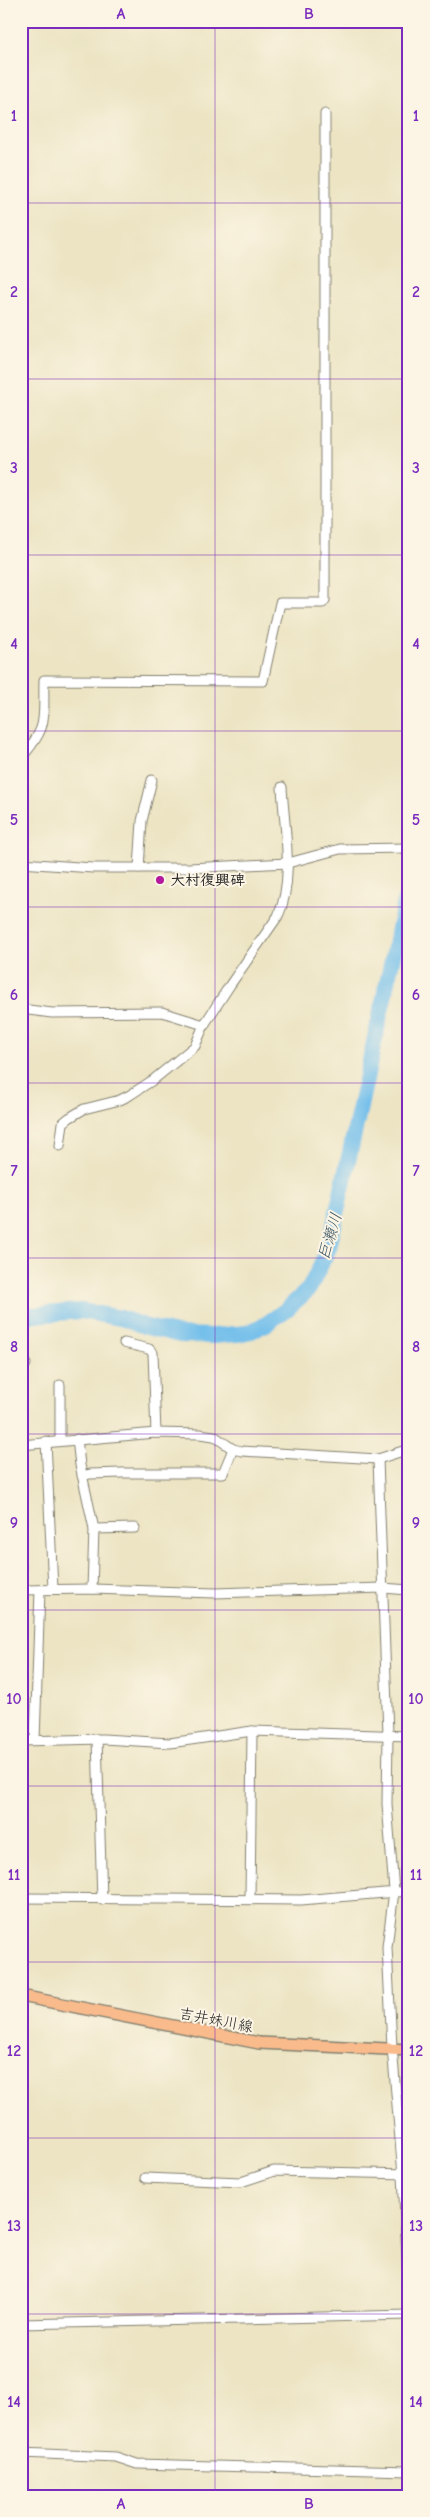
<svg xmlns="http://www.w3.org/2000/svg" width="430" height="2517" font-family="'Comic Neue','Klee One',sans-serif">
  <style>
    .built { fill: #eed0e7 }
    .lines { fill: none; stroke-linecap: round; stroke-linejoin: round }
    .river { stroke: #71beeb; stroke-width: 16 }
    .minor-casing { stroke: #848070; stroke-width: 11 }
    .major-casing { stroke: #848070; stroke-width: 14 }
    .minor { stroke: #fff; stroke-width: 9 }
    .major { stroke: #fabb8c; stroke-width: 11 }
    .grid { fill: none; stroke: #7b2cbf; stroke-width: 1; stroke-opacity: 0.55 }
    .poi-dot { fill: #b5179e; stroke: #fcf5e5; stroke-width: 2 }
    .labels { text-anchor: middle; stroke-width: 4; stroke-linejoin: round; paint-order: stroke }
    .poi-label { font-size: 15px; font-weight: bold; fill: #1c1c1c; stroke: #fcf5e5; text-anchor: start }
    .street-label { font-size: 15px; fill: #1c1c1c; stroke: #fcf5e5 }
    .water-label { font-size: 16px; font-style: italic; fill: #3a5564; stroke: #fcf5e5 }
    .neatline { fill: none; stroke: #7b2cbf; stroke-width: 2 }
    .grid-label { font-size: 16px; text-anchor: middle; font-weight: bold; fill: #7b2cbf }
  </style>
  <rect width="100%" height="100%" fill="#fcf5e5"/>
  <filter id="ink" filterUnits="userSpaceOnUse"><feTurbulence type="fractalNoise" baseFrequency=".02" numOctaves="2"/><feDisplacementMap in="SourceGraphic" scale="10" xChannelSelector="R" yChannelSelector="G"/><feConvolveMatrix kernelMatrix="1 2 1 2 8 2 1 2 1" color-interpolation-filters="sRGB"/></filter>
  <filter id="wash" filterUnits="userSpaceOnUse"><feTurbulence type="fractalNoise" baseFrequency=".0096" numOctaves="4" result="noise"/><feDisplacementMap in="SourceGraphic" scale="20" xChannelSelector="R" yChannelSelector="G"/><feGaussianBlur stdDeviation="1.12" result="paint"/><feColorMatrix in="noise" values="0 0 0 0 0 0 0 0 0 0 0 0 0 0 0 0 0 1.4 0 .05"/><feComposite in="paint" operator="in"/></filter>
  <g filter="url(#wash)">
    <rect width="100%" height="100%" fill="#ece4c3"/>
    <path class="built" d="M409 2023V2043L399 2042 396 2039 395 2024Z"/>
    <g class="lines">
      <path class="river" d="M21 1316 81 1311 121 1318 147 1327 180 1335 213 1336 247 1333 266 1324 287 1309 309 1289 329 1248 409 883"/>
    </g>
  </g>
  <g filter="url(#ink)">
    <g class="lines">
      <defs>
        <g id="minor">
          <path d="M21 758C49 726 43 721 44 680L263 681 280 603H323L325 600V114"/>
          <path d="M21 863 93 868H189L288 863 340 849 409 848"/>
          <path d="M139 868 142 821 152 780"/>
          <path d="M21 1009 52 1013 162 1012 204 1025"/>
          <path d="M60 1146 63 1123 69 1118 84 1109 120 1100 130 1095 153 1080 195 1046 204 1025 230 985 278 916C295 880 284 826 282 787"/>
          <path d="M124 1343 149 1349 153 1353 156 1433"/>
          <path d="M21 1368 26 1364"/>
          <path d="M60 1385V1440"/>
          <path d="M77 1439 80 1465 94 1529 92 1589"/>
          <path d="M46 1441 53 1589"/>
          <path d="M21 1445 156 1433 200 1434 214 1436 233 1449 242 1451 378 1459 409 1449"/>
          <path d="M378 1459 388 1734 387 1804 394 1891 387 1947 392 2047 403 2175 409 2302"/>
          <path d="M82 1476 90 1474 122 1473H223L233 1449"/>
          <path d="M94 1529 135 1528"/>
          <path d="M21 1567 22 1590"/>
          <path d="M21 1590 92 1589 215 1593 383 1588 409 1590"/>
          <path d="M97 1739 102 1900"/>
          <path d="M35 1740 40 1590"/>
          <path d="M21 1741 103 1739 170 1743 252 1731 409 1736"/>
          <path d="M21 1898 301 1900 409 1891"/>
          <path d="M250 1899 252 1731"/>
          <path d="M145 2178 241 2182 274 2171 409 2174"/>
          <path d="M21 2324 409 2315"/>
          <path d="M21 2453 116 2457 137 2464 409 2471"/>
        </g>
        <path id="major" d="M21 1996 259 2043 409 2050"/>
      </defs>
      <use href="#minor" class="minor-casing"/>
      <use href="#major" class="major-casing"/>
      <use href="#minor" class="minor"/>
      <use href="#major" class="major"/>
    </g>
  </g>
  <path class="grid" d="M215 21V2496M21 203H409M21 379H409M21 555H409M21 731H409M21 907H409M21 1083H409M21 1258H409M21 1434H409M21 1610H409M21 1786H409M21 1962H409M21 2138H409M21 2314H409"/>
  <circle class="poi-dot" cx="160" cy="880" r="5"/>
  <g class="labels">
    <g class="poi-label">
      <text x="170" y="885">大村復興碑</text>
    </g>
    <g class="street-label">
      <text transform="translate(216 2020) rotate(11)" y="5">吉井妹川線</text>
    </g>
    <g class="water-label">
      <text transform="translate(329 1236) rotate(-73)" y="6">巨瀬川</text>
    </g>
  </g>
  <rect width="430" height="2517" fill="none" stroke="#fcf5e5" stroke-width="55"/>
  <rect x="28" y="28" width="374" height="2462" class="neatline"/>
  <g class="grid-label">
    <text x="121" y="19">A</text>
    <text x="309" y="19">B</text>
    <text x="14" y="121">1</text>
    <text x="416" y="121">1</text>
    <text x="14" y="297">2</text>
    <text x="416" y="297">2</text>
    <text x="14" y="473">3</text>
    <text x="416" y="473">3</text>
    <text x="14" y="649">4</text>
    <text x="416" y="649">4</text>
    <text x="14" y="825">5</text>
    <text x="416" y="825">5</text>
    <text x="14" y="1000">6</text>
    <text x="416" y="1000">6</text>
    <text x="14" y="1176">7</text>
    <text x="416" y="1176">7</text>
    <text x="14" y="1352">8</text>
    <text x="416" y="1352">8</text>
    <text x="14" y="1528">9</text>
    <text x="416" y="1528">9</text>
    <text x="14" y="1704">10</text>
    <text x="416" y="1704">10</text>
    <text x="14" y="1880">11</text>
    <text x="416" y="1880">11</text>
    <text x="14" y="2056">12</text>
    <text x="416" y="2056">12</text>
    <text x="14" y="2231">13</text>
    <text x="416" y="2231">13</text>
    <text x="14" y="2407">14</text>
    <text x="416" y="2407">14</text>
    <text x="121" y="2509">A</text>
    <text x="309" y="2509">B</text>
  </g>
</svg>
